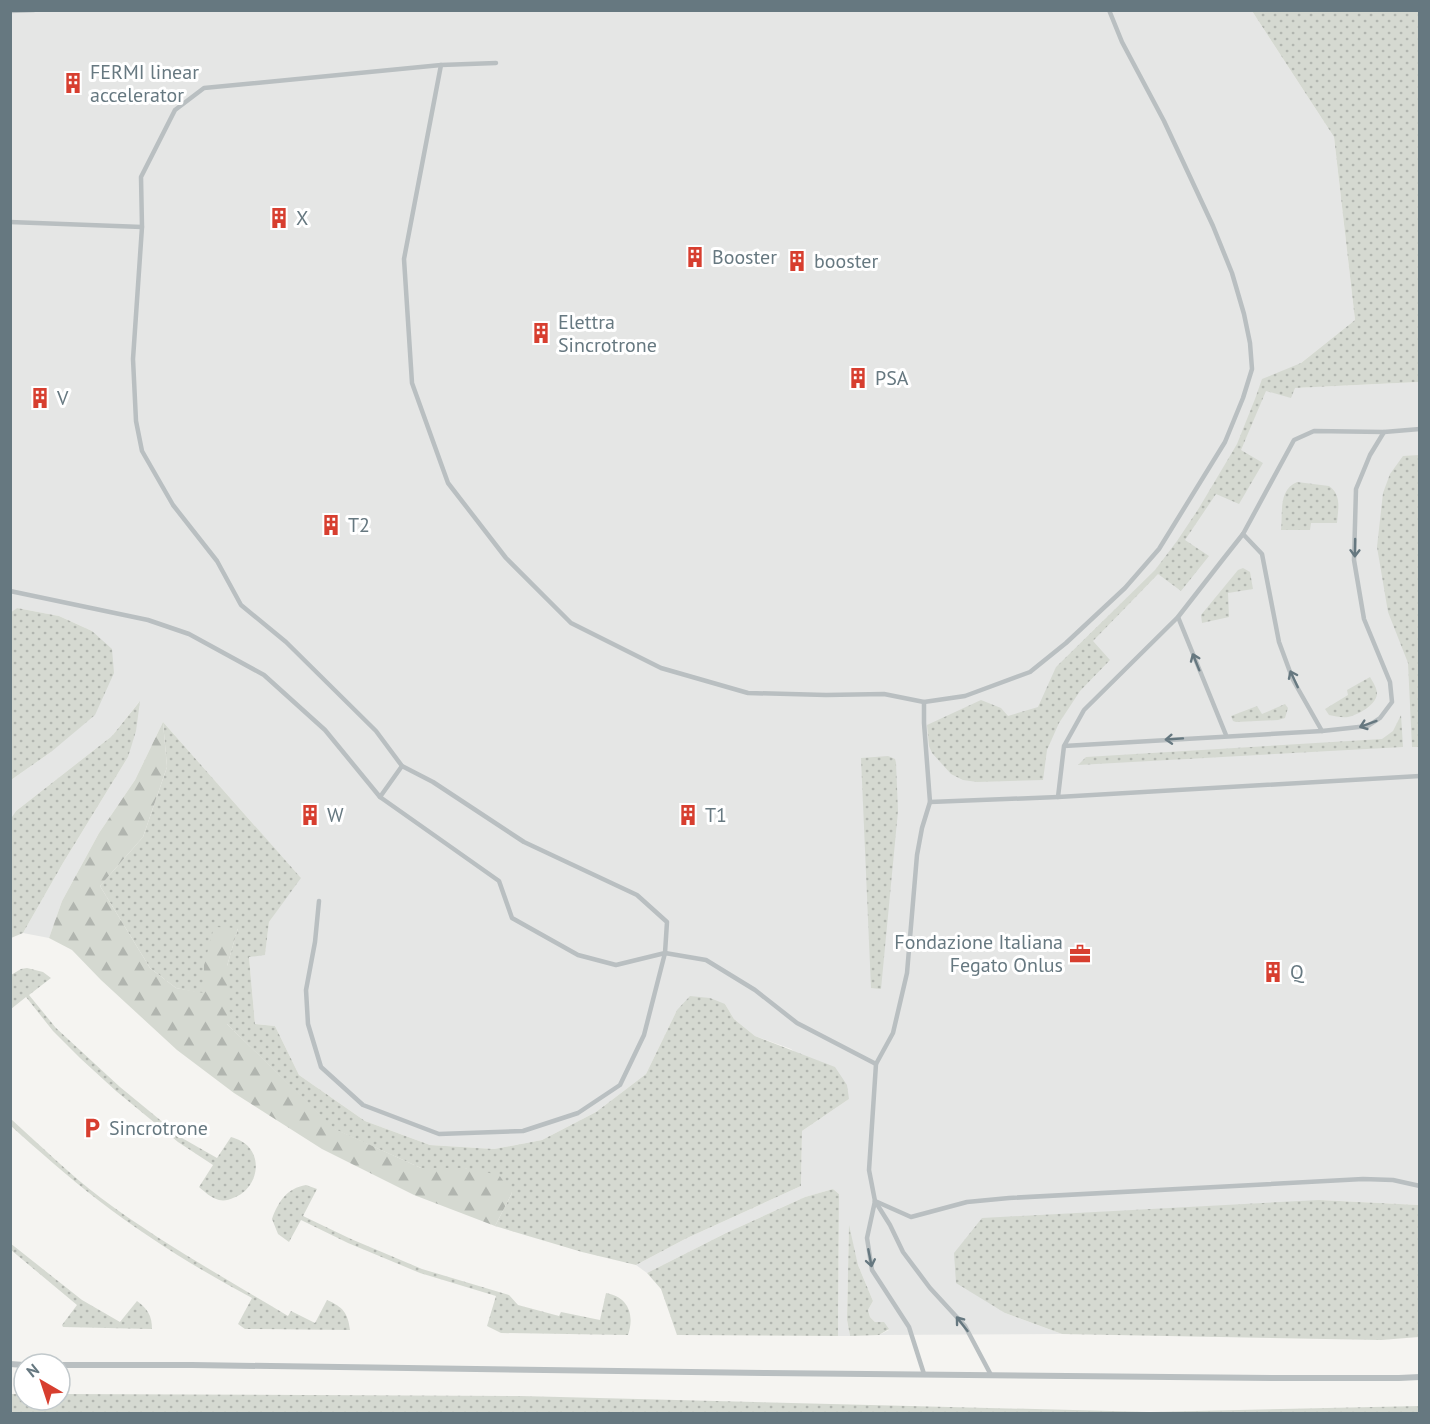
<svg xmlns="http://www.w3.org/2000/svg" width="1430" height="1424" font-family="'PT Sans',sans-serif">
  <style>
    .built { fill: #e5e6e5 }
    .grass { fill: url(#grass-dots) }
    .forest { fill: url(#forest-firs) }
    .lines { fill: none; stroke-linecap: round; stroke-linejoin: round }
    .service { stroke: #b9bfc1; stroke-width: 4.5 }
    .minor { stroke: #b9bfc1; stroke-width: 6 }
    .oneway { stroke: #667880 }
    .labels { text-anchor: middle; stroke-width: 6; stroke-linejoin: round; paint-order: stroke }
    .poi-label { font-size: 20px; fill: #667880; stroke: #fff; text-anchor: start }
  </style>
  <defs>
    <pattern id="grass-dots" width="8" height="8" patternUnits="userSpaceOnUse" patternTransform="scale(1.5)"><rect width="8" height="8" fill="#d5d9d1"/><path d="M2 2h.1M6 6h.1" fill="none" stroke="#b1b5af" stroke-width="1.8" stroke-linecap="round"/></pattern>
    <pattern id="forest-firs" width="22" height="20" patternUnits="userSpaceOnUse" patternTransform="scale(1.5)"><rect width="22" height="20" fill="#d5d9d1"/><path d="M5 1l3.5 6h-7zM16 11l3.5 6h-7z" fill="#b1b5af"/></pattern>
  </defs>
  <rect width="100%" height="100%" fill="#f5f4f1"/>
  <path class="built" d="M11 11H1252L1334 137 1355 320 1301 363 1295 388 1419 382V1205L1319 1200 1005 1313 1062 1334 879 1335 889 1330 875 1322 870 1317 868 1310 873 1301 858 1265 849 1229 847 1320 850 1336H838L839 1194 833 1189 805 1197 726 1233 647 1273 636 1265 687 1238 801 1186 802 1131 849 1099 791 1049 755 1036 734 1019 725 1004 677 1010 646 1074 596 1112 542 1140 494 1149 430 1145 365 1121 299 1075 275 1026 255 1024 249 957 265 954 269 922 300 877 163 722 135 780 99 833 62 901 49 938 23 933 63 863 128 757 139 702 112 736 16 811 11 820V780L51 752 92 631 59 616 17 608 11 613Z"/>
  <g class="grass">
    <path d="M1252 11H1419V382L1295 388 1291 398 1266 391 1241 450 1263 463 1239 504 1216 494 1185 540 1209 556 1181 591 1158 574 1093 641 1110 660 1080 691 1059 723 1047 750 1043 780 977 782 963 780 951 774 932 753 929 746 927 725 981 700 1001 708 1008 716 1038 707 1056 667 1155 570 1177 541 1199 508 1237 444 1255 399 1262 379 1301 363 1355 320 1334 137Z"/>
    <path d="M1419 455 1420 747H1412L1408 663 1388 612 1377 547 1383 493 1390 474 1403 456Z"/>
    <path d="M1297 482 1329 486C1342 495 1338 509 1337 523H1311L1310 530H1281C1283 513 1278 490 1297 482Z"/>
    <path d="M1243 568 1250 572 1253 589 1228 593 1229 617 1202 623 1201 615 1238 570Z"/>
    <path d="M17 608 59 616 92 631 112 649 114 673 95 715 51 752 11 780 10 613Z"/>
    <path d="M1370 677C1373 682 1377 688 1377 694 1376 705 1358 715 1348 717 1342 718 1335 716 1329 715L1325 709 1348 695 1347 690Z"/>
    <path d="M140 701 136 731 128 757 63 863 23 933 11 938 10 820 16 811 112 736Z"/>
    <path d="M1285 704 1288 708 1285 718 1278 720 1236 722 1233 721 1231 716 1257 706 1262 714Z"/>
    <path d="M1401 715 1403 747 1078 765 1086 757 1382 739 1393 731Z"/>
    <path d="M163 722 301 878 269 922 265 955 249 957 255 1024 275 1026 299 1075 365 1121 430 1145 494 1149 542 1140 596 1112 646 1074 677 1010 690 996 710 998 725 1004 734 1019 755 1036 835 1067 847 1085 849 1099 802 1131 801 1186 687 1238 636 1265 582 1252 495 1226 512 1193 465 1168H421L334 1129 227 1024V966L238 928 204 965V994L176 988 150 968 100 886 143 837 167 767Z"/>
    <path d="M888 756 895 759 896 763 898 811 881 989 871 988 861 758Z"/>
    <path d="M27 968 43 972 51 978 29 995 56 1028 120 1087 182 1138 217 1158 231 1137C234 1138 238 1139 241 1141 265 1154 258 1190 233 1198 229 1200 224 1201 219 1200 211 1198 205 1192 199 1187L213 1165 178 1142 116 1091 80 1058 53 1031 26 997 11 1009V975L21 969Z"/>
    <path d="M11 1119C40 1145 69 1174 101 1198 160 1242 225 1278 288 1316L291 1311 315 1323 327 1300C343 1307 348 1313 350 1330L245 1329 238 1324 252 1298C198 1269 146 1237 98 1200 68 1177 39 1151 11 1126Z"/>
    <path d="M306 1185 317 1189 303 1216 351 1239 422 1269 509 1295 518 1305 559 1316 561 1312 600 1320 606 1293C628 1297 635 1314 628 1335L501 1333 487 1326 496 1296 420 1273 348 1243 301 1220 289 1242 278 1234 272 1219C278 1202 287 1188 306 1185Z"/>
    <path d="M833 1189 839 1194 838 1336 677 1335 661 1289 647 1273 726 1233 805 1197Z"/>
    <path d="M1319 1200 1419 1205V1337L1381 1340 1062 1334 1005 1313 956 1283 954 1253 982 1218Z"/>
    <path d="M849 1225 858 1265 873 1301 868 1310 870 1317 875 1322H884L889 1329 879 1335 850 1336 847 1320Z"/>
    <path d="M10 1243 82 1300 120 1322 137 1301C148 1309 152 1316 152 1329L63 1327 62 1325 77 1305 11 1250Z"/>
    <path d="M10 1394H24V1400H60V1394L521 1396 1150 1412 1419 1406 1420 1413 11 1414Z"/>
  </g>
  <path class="forest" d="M163 722 167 767 143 837 100 886 150 968 176 988 204 993V965L214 927 238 928 227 966V1024L335 1129 421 1168H465L499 1175 512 1193 495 1226 414 1195 322 1149 234 1093 177 1050 101 980 72 950 49 938 62 901 99 833 135 780Z"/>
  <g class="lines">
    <g class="service">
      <path d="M10 11 34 10"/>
      <path d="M441 65 404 259 412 383 448 483 506 558 571 623 661 668 748 693 826 695 884 694 924 702 965 696 1030 672 1066 643 1125 588 1159 549 1225 442 1243 398 1252 369 1250 343 1244 314 1232 273 1213 226 1164 121 1122 42 1109 10"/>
      <path d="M10 222 142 227"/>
      <path d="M1384 432 1420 429"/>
      <path d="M1243 534 1262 554 1279 642 1293 680 1322 731"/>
      <path d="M10 591 148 620 189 634 264 675 325 730 380 797 499 881 512 918 578 955 616 965 665 953 667 922 637 895 524 842 433 782 402 766 376 731 286 642 241 605 217 561 173 505 142 451 136 421 133 359 142 227 141 177 175 110 204 88 441 65 496 63"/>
      <path d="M1178 617 1226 735"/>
      <path d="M380 797 402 766"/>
      <path d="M1058 797 1064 746 1084 710 1178 617 1224 558 1243 534 1294 440 1314 431 1384 432 1370 455 1356 489 1354 560 1364 619 1390 682 1392 702 1380 718 1368 726 1322 731 1064 746"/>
      <path d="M930 802 1058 797 1420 776"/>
      <path d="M319 901 315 942 306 990 308 1024 321 1067 363 1105 439 1134 523 1131 578 1113 620 1085 644 1035 665 953 706 960 755 990 797 1023 876 1064 893 1033 907 973 917 855 922 828 930 802 924 723V702"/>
      <path d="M876 1064 869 1170 875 1201 890 1225 903 1252 930 1288 965 1326 991 1375"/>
      <path d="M875 1201 911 1217 967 1202 1009 1198 1363 1179 1393 1180 1420 1186"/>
      <path d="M875 1201 867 1238 872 1270 909 1327 924 1374"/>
    </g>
    <g class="minor">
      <path d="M10 1364 24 1365"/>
      <path d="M60 1365H192L766 1373 1275 1378H1399L1420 1377"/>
    </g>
  </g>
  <defs><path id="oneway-shaft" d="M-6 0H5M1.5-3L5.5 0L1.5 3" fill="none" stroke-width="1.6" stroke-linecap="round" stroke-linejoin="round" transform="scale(1.5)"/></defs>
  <g class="oneway">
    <use href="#oneway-shaft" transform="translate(1355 548) rotate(91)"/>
    <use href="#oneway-shaft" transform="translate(1196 662) rotate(-112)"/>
    <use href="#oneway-shaft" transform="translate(1294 679) rotate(-115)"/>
    <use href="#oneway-shaft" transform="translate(1368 724) rotate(160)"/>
    <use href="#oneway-shaft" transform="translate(1174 739) rotate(176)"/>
    <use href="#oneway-shaft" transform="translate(870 1258) rotate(79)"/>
    <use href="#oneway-shaft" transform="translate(962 1324) rotate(-128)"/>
  </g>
  <defs>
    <symbol id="building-bare" viewBox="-9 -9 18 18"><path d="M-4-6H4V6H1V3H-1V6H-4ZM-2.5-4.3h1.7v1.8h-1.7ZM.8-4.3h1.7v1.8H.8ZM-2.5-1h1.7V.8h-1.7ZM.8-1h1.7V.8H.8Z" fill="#d73e2f" stroke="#fff" stroke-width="2.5" paint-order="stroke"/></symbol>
    <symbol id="office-bare" viewBox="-9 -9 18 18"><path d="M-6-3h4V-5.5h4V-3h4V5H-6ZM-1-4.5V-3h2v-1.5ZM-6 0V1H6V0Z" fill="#d73e2f" stroke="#fff" stroke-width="2.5" paint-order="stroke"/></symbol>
    <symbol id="parking-bare" viewBox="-9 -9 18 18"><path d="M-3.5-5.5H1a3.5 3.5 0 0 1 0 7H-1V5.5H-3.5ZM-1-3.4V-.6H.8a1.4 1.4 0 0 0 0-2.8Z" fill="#d73e2f" stroke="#fff" stroke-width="2.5" paint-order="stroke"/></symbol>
  </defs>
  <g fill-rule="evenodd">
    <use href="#building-bare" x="58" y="68" width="30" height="30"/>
    <use href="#building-bare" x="264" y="203" width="30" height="30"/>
    <use href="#building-bare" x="680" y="242" width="30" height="30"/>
    <use href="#building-bare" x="782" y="246" width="30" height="30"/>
    <use href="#building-bare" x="526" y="318" width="30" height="30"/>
    <use href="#building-bare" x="843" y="363" width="30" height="30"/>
    <use href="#building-bare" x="25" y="383" width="30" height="30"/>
    <use href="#building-bare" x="316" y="510" width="30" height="30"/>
    <use href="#building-bare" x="295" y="800" width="30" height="30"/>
    <use href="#building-bare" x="673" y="800" width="30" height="30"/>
    <use href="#office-bare" x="1065" y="939" width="30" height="30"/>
    <use href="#building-bare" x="1258" y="957" width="30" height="30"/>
    <use href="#parking-bare" x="77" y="1113" width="30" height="30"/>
  </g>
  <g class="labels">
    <g class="poi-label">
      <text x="90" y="79">FERMI linear<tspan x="90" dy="23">accelerator</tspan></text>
      <text x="296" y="225">X</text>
      <text x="712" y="264">Booster</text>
      <text x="814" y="268">booster</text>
      <text x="558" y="329">Elettra<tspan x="558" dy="23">Sincrotrone</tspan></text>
      <text x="875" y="385">PSA</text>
      <text x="57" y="405">V</text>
      <text x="348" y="532">T2</text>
      <text x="327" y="822">W</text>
      <text x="705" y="822">T1</text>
      <text x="1063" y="949" text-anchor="end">Fondazione Italiana<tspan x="1063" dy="23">Fegato Onlus</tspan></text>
      <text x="1290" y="979">Q</text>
      <text x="109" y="1135">Sincrotrone</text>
    </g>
  </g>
  <rect width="1430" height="1424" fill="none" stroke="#667880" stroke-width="24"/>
  <g transform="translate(42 1382) rotate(321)"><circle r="28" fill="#ffffff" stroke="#c2c9cc" stroke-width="1.5"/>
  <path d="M0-4.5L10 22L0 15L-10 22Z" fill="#d73e2f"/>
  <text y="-9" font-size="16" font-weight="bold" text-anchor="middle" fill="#667880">N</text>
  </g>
</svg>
